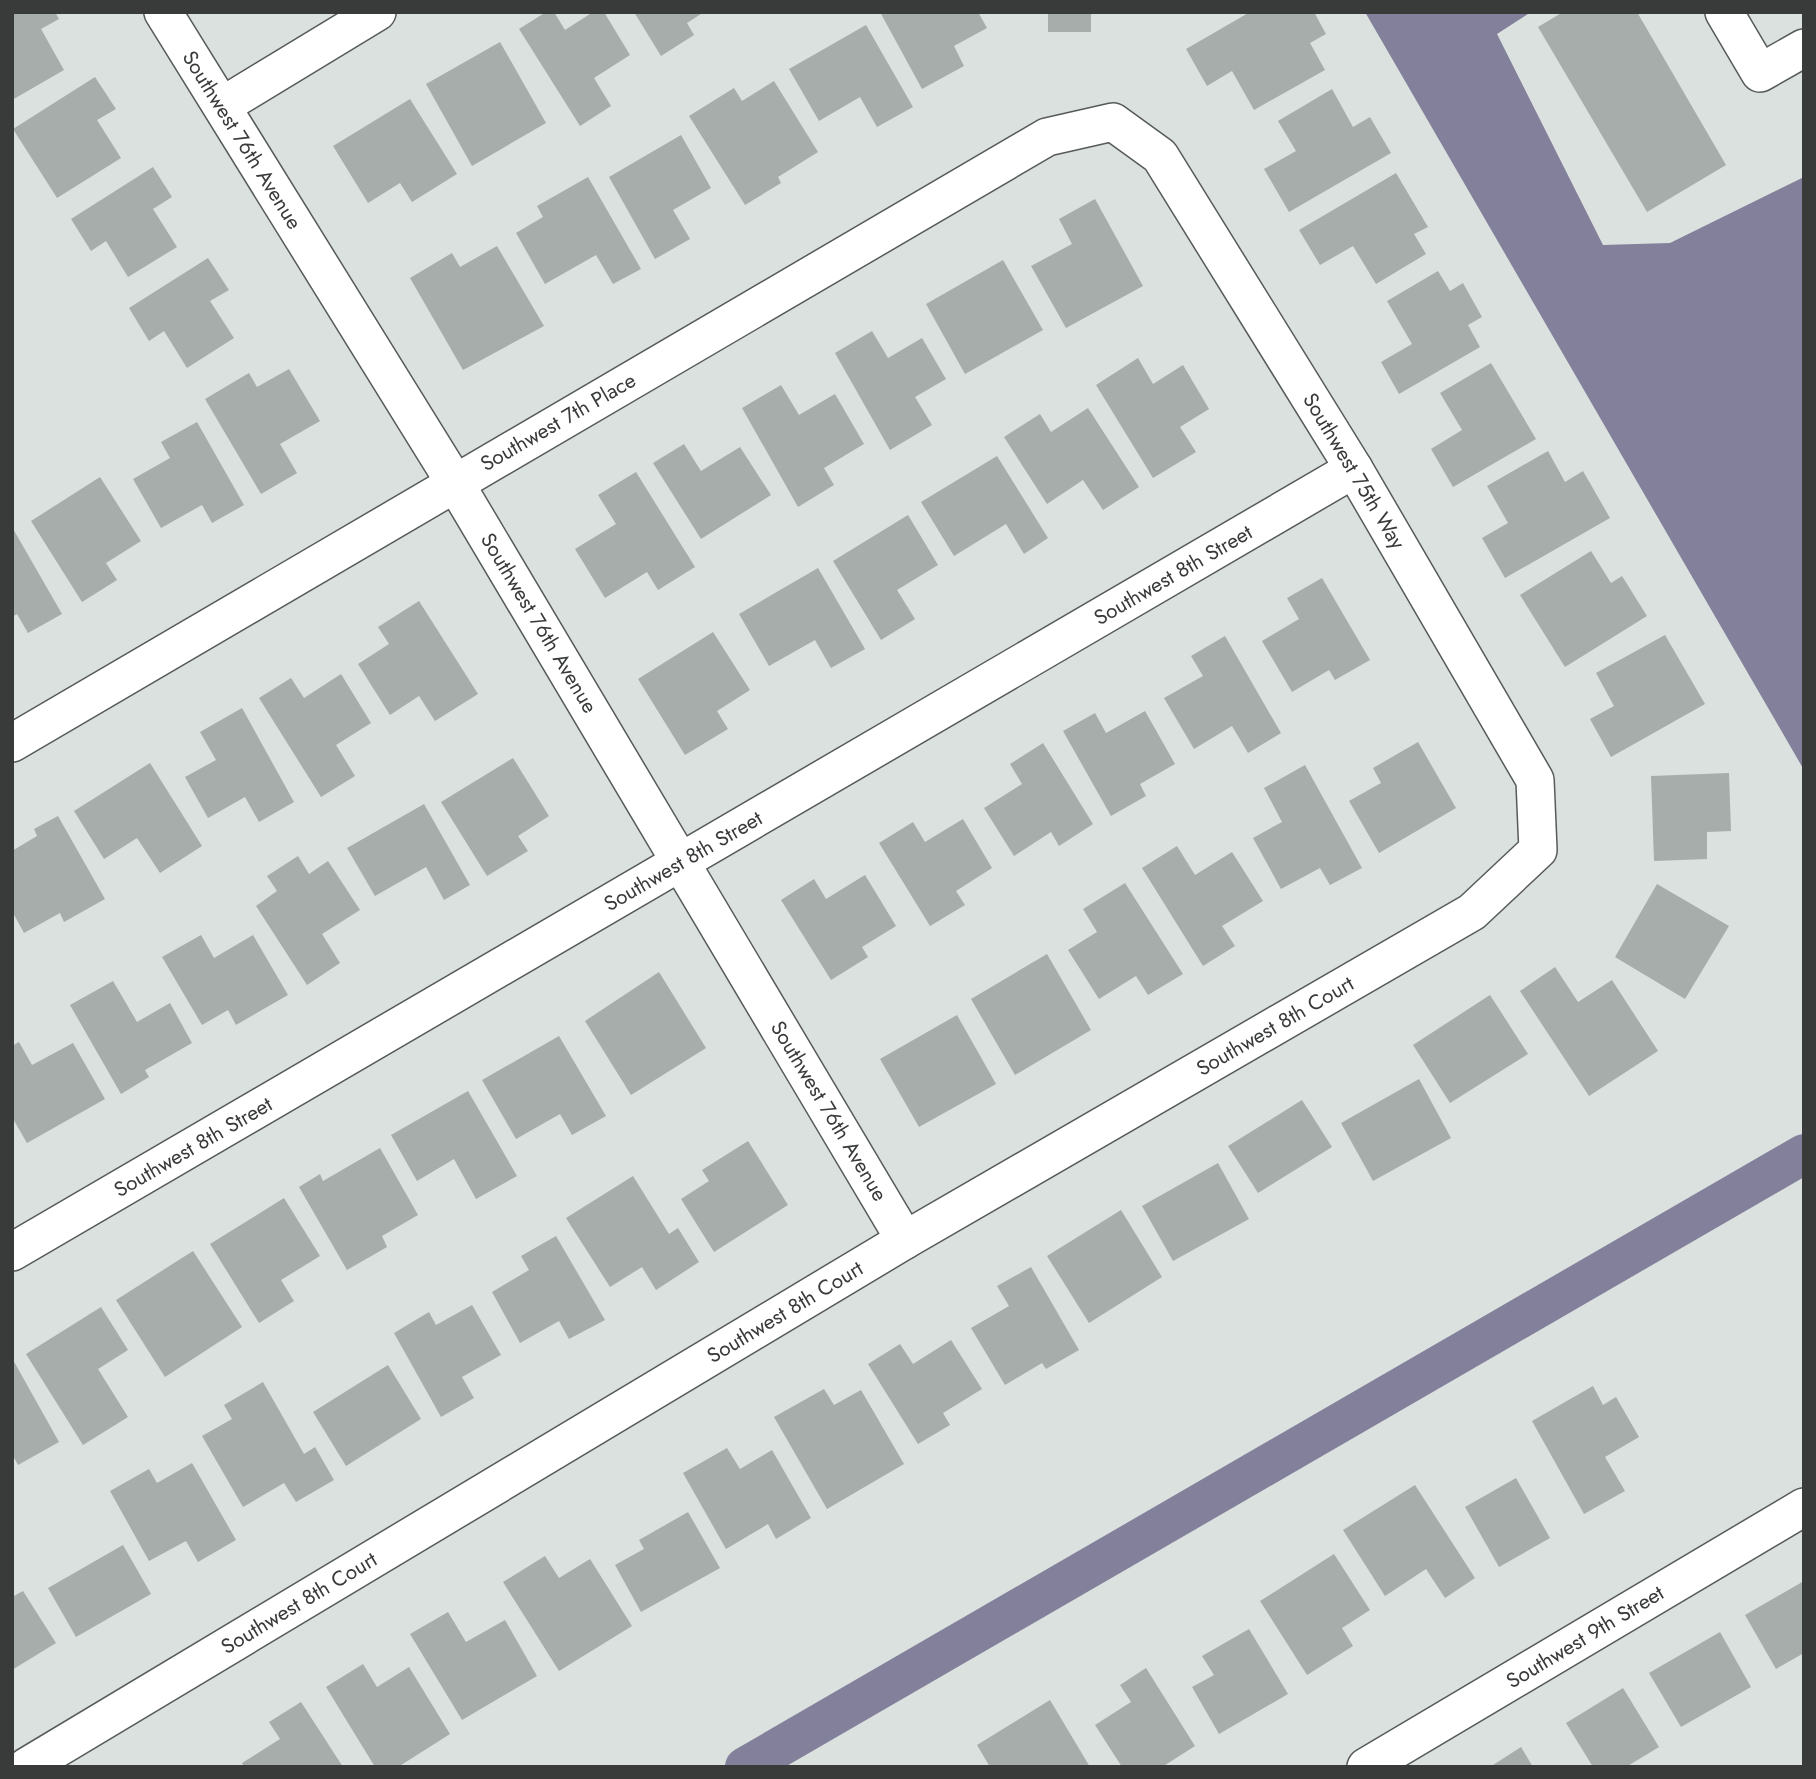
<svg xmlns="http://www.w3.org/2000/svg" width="1816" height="1779" font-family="Jost,sans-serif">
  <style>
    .water { fill: #83809b }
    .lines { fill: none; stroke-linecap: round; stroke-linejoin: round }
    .canal { stroke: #83809b; stroke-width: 40 }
    .building { fill: #a7adab }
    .street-casing { stroke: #565b59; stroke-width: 40 }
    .street { stroke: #fff; stroke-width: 37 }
    .labels { text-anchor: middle; stroke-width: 7; stroke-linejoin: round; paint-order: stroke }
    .street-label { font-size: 21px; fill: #393b3a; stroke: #fff }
  </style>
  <rect width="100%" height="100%" fill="#dae1de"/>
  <path class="water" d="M1365 12H1531L1497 34 1603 245 1670 243 1804 177V770Z"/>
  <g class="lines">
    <path class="canal" d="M745 1767 1804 1154"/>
  </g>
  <g class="building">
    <path d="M12 12H55L59 19 41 29 64 70 12 100Z"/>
    <path d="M546 12H554L565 30 593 12H604L630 55 594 78 611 106 580 126 519 29Z"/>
    <path d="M634 12H704L687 23 694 35 661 56Z"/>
    <path d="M880 12H978L987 28 954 46 964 66 922 89Z"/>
    <rect x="1048" y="12" width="43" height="20"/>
    <path d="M1250 12H1314L1326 34 1310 43 1325 70 1254 110 1232 71 1207 86 1186 49Z"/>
    <path d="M1563 12H1637L1726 165 1647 212 1538 27Z"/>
    <path d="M866 25 913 107 877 127 860 97 819 121 789 69Z"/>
    <path d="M500 42 546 123 472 166 426 84Z"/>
    <path d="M95 77 116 109 97 120 121 158 57 198 13 129Z"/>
    <path d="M774 81 818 152 778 177 781 183 745 205 689 116 734 88 742 101Z"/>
    <path d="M1332 89 1353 127 1370 117 1391 153 1289 212 1264 169 1296 151 1278 121Z"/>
    <path d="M410 99 457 174 412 202 400 183 368 203 333 146Z"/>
    <path d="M681 135 711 188 673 210 690 239 655 259 609 177Z"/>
    <path d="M153 167 172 197 153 209 177 247 128 277 106 241 91 251 71 219Z"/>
    <path d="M1396 173 1428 227 1414 234 1426 254 1376 284 1353 246 1320 265 1299 230Z"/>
    <path d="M588 177 641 269 613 284 596 255 545 284 516 233 543 217 537 206Z"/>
    <path d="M1095 199 1143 286 1066 328 1031 266 1072 244 1059 219Z"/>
    <path d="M497 246 544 326 463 370 410 278 452 253 460 267Z"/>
    <path d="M208 258 229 290 210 301 234 338 187 368 164 331 149 341 129 308Z"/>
    <path d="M1003 260 1043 330 965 374 926 304Z"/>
    <path d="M1438 271 1450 291 1463 283 1482 317 1468 325 1480 347 1399 394 1381 362 1412 344 1387 301Z"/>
    <path d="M872 331 888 358 922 338 946 379 915 397 932 425 890 450 835 353Z"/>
    <path d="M1138 358 1153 384 1183 365 1209 409 1180 427 1196 452 1153 478 1096 385Z"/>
    <path d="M1491 363 1536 439 1453 487 1431 449 1462 430 1440 393Z"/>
    <path d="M289 369 320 421 280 444 297 473 261 494 205 399 249 373 257 387Z"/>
    <path d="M781 385 799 415 835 394 864 444 824 468 834 485 798 507 742 408Z"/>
    <path d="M1088 408 1139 487 1103 510 1083 480 1047 504 1004 437 1040 414 1051 432Z"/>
    <path d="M197 422 244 505 212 523 202 505 161 528 133 479 170 458 161 442Z"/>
    <path d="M684 444 701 471 740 447 771 495 701 539 653 463Z"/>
    <path d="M1548 451 1565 482 1583 471 1610 518 1505 578 1482 538 1508 523 1487 486Z"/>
    <path d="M997 456 1048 538 1024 554 1006 524 954 556 921 502Z"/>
    <path d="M636 472 695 567 658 590 647 572 605 598 575 549 616 524 598 495Z"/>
    <path d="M100 477 141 541 106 563 117 580 82 602 31 521Z"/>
    <path d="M908 515 938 565 897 590 915 619 881 640 833 561Z"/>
    <path d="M12 527 62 614 28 633 17 614 12 617Z"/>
    <path d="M1591 551 1611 583 1622 576 1647 616 1565 667 1520 595Z"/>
    <path d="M818 568 865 649 831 668 815 640 769 666 739 614Z"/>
    <path d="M1322 578 1370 660 1335 680 1329 670 1292 692 1262 641 1299 619 1287 598Z"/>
    <path d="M419 601 478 694 435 721 419 696 390 715 358 664 389 644 378 627Z"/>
    <path d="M713 632 750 690 717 711 728 729 685 755 638 679Z"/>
    <path d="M1665 635 1705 704 1611 757 1590 719 1614 706 1596 673Z"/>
    <path d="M1225 636 1281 733 1248 753 1232 726 1194 749 1164 698 1203 676 1191 656Z"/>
    <path d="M341 674 371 723 336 745 355 776 321 797 259 698 291 678 304 698Z"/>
    <path d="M242 708 294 802 259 822 245 797 208 818 185 777 216 760 200 732Z"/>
    <path d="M1145 711 1175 764 1140 784 1146 796 1111 816 1063 731 1095 713 1106 733Z"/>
    <path d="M1418 742 1456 808 1379 853 1349 801 1381 783 1373 768Z"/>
    <path d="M1043 743 1093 824 1059 846 1051 832 1014 856 984 808 1022 784 1010 764Z"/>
    <path d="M513 758 549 816 518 836 528 851 487 876 441 802Z"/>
    <path d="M150 763 202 846 160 873 137 838 104 859 74 811Z"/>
    <path d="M1305 765 1362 868 1330 885 1320 868 1281 889 1253 838 1282 822 1264 788Z"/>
    <path d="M1729 773 1731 831 1707 832V859L1654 861 1651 776Z"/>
    <path d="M424 804 470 885 444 900 426 867 375 896 347 848Z"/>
    <path d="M58 816 105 899 64 922 60 913 24 933 12 911V851L37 836 34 829Z"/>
    <path d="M963 819 992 868 956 891 965 905 930 926 879 843 913 822 925 842Z"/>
    <path d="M1177 846 1195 875 1232 852 1263 901 1222 926 1235 946 1203 966 1142 868Z"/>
    <path d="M298 856 309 874 328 861 360 910 322 934 340 963 307 985 256 906 277 891 267 876Z"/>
    <path d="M865 875 896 926 862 947 868 957 831 980 781 900 814 879 826 899Z"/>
    <path d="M1125 883 1183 974 1148 995 1136 976 1099 999 1068 950 1097 932 1083 909Z"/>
    <path d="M1657 884 1729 926 1685 999 1615 957Z"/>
    <path d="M201 935 214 958 253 935 288 995 236 1025 228 1010 202 1025 162 957Z"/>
    <path d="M1047 954 1091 1030 1015 1075 971 999Z"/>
    <path d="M1555 967 1578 1002 1612 980 1658 1051 1589 1096 1520 991Z"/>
    <path d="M659 972 706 1048 631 1095 585 1021Z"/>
    <path d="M113 981 137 1022 170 1003 192 1043 145 1070 149 1077 121 1094 70 1005Z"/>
    <path d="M1490 995 1528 1054 1450 1103 1413 1045Z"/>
    <path d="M957 1015 996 1084 919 1127 880 1059Z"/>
    <path d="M559 1036 606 1116 572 1135 560 1114 516 1139 482 1080Z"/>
    <path d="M19 1042 32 1065 73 1043 105 1099 27 1143 12 1117V1046Z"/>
    <path d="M1419 1079 1451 1138 1373 1181 1341 1123Z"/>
    <path d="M468 1091 517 1176 476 1199 454 1159 417 1181 391 1135Z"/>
    <path d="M1302 1100 1332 1147 1258 1193 1228 1146Z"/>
    <path d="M748 1141 788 1205 714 1252 681 1199 709 1181 702 1170Z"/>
    <path d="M380 1148 418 1215 382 1236 387 1247 347 1270 299 1187 320 1174 323 1181Z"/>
    <path d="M1218 1163 1249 1219 1173 1261 1142 1206Z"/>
    <path d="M633 1176 669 1234 678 1228 699 1262 656 1290 642 1267 610 1287 566 1218Z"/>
    <path d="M284 1198 320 1256 281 1280 294 1301 259 1323 210 1244Z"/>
    <path d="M1121 1210 1162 1277 1089 1323 1047 1256Z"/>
    <path d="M556 1236 605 1320 569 1339 559 1321 520 1343 492 1292 529 1270 521 1256Z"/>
    <path d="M193 1251 242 1327 165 1377 116 1300Z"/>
    <path d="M1031 1267 1079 1350 1046 1369 1042 1363 1005 1385 971 1328 1009 1306 997 1286Z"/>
    <path d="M472 1305 501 1355 462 1377 474 1398 441 1417 394 1333 429 1312 436 1325Z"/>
    <path d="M101 1307 128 1350 98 1369 128 1417 83 1445 26 1354Z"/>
    <path d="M951 1340 982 1389 943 1413 950 1425 918 1444 868 1364 900 1344 913 1364Z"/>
    <path d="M12 1358 59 1442 18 1465 12 1454Z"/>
    <path d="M388 1365 421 1419 346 1466 313 1412Z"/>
    <path d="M263 1382 304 1454 315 1447 334 1480 296 1502 284 1483 243 1507 202 1436 232 1419 224 1405Z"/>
    <path d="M1593 1386 1603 1405 1616 1397 1639 1437 1605 1457 1625 1491 1584 1514 1532 1421Z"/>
    <path d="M824 1389 834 1405 861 1390 904 1464 827 1509 774 1417Z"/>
    <path d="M727 1448 740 1469 772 1450 811 1518 776 1539 768 1524 726 1549 683 1473Z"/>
    <path d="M192 1463 236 1540 198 1562 186 1541 149 1561 110 1491 149 1469 157 1483Z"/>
    <path d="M1516 1478 1550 1538 1499 1567 1465 1507Z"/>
    <path d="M1415 1485 1475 1578 1445 1598 1426 1569 1385 1596 1343 1530Z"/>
    <path d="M688 1512 720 1568 641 1612 615 1565 644 1549 639 1540Z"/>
    <path d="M123 1545 151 1594 76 1637 48 1588Z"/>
    <path d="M1334 1554 1370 1610 1342 1628 1353 1646 1307 1675 1260 1601Z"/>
    <path d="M545 1556 559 1578 590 1559 632 1626 559 1671 503 1582Z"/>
    <path d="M1804 1581V1653L1776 1669 1745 1615Z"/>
    <path d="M23 1591 56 1643 12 1670V1597Z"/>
    <path d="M448 1612 466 1642 505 1620 537 1676 462 1720 410 1634Z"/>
    <path d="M1249 1629 1288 1694 1219 1734 1192 1687 1214 1675 1202 1656Z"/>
    <path d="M1720 1632 1751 1687 1681 1727 1649 1673Z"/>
    <path d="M363 1664 377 1687 409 1667 450 1734 398 1767H375L326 1687Z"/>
    <path d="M1146 1668 1195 1746 1162 1767H1122L1095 1725 1131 1702 1120 1685Z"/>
    <path d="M1623 1688 1659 1747 1626 1767H1593L1566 1723Z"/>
    <path d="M1050 1700 1090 1767H990L977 1745Z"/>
    <path d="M301 1702 343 1767H244L242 1763 280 1739 269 1722Z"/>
    <path d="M1521 1747 1533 1767H1490Z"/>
  </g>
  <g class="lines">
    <defs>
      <g id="street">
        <path d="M163 12 455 483 905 1240"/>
        <path d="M1724 12 1760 73 1804 48"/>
        <path d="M222 106 377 12"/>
        <path d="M12 743 1047 137 1113 122 1160 156 1354 469 1535 780 1538 850 1472 912 905 1240 26 1767"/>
        <path d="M12 1252 1354 469"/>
        <path d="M1366 1767 1804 1507"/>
      </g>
    </defs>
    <use href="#street" class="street-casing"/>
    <use href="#street" class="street"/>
  </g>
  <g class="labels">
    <g class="street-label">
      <text transform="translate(242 140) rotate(58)" y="7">Southwest 76th Avenue</text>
      <text transform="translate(558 422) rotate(-30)" y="7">Southwest 7th Place</text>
      <text transform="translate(1354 471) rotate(59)" y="7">Southwest 75th Way</text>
      <text transform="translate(1173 575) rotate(-30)" y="7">Southwest 8th Street</text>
      <text transform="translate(539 623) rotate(59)" y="7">Southwest 76th Avenue</text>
      <text transform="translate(683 861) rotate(-30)" y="7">Southwest 8th Street</text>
      <text transform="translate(1275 1026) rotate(-30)" y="7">Southwest 8th Court</text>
      <text transform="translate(829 1111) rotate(59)" y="7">Southwest 76th Avenue</text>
      <text transform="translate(193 1147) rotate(-30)" y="7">Southwest 8th Street</text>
      <text transform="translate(785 1312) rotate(-31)" y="7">Southwest 8th Court</text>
      <text transform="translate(299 1603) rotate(-31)" y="7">Southwest 8th Court</text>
      <text transform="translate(1585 1637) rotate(-31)" y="7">Southwest 9th Street</text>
    </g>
  </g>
  <rect width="1816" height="1779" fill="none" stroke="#393b3a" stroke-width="28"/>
</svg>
